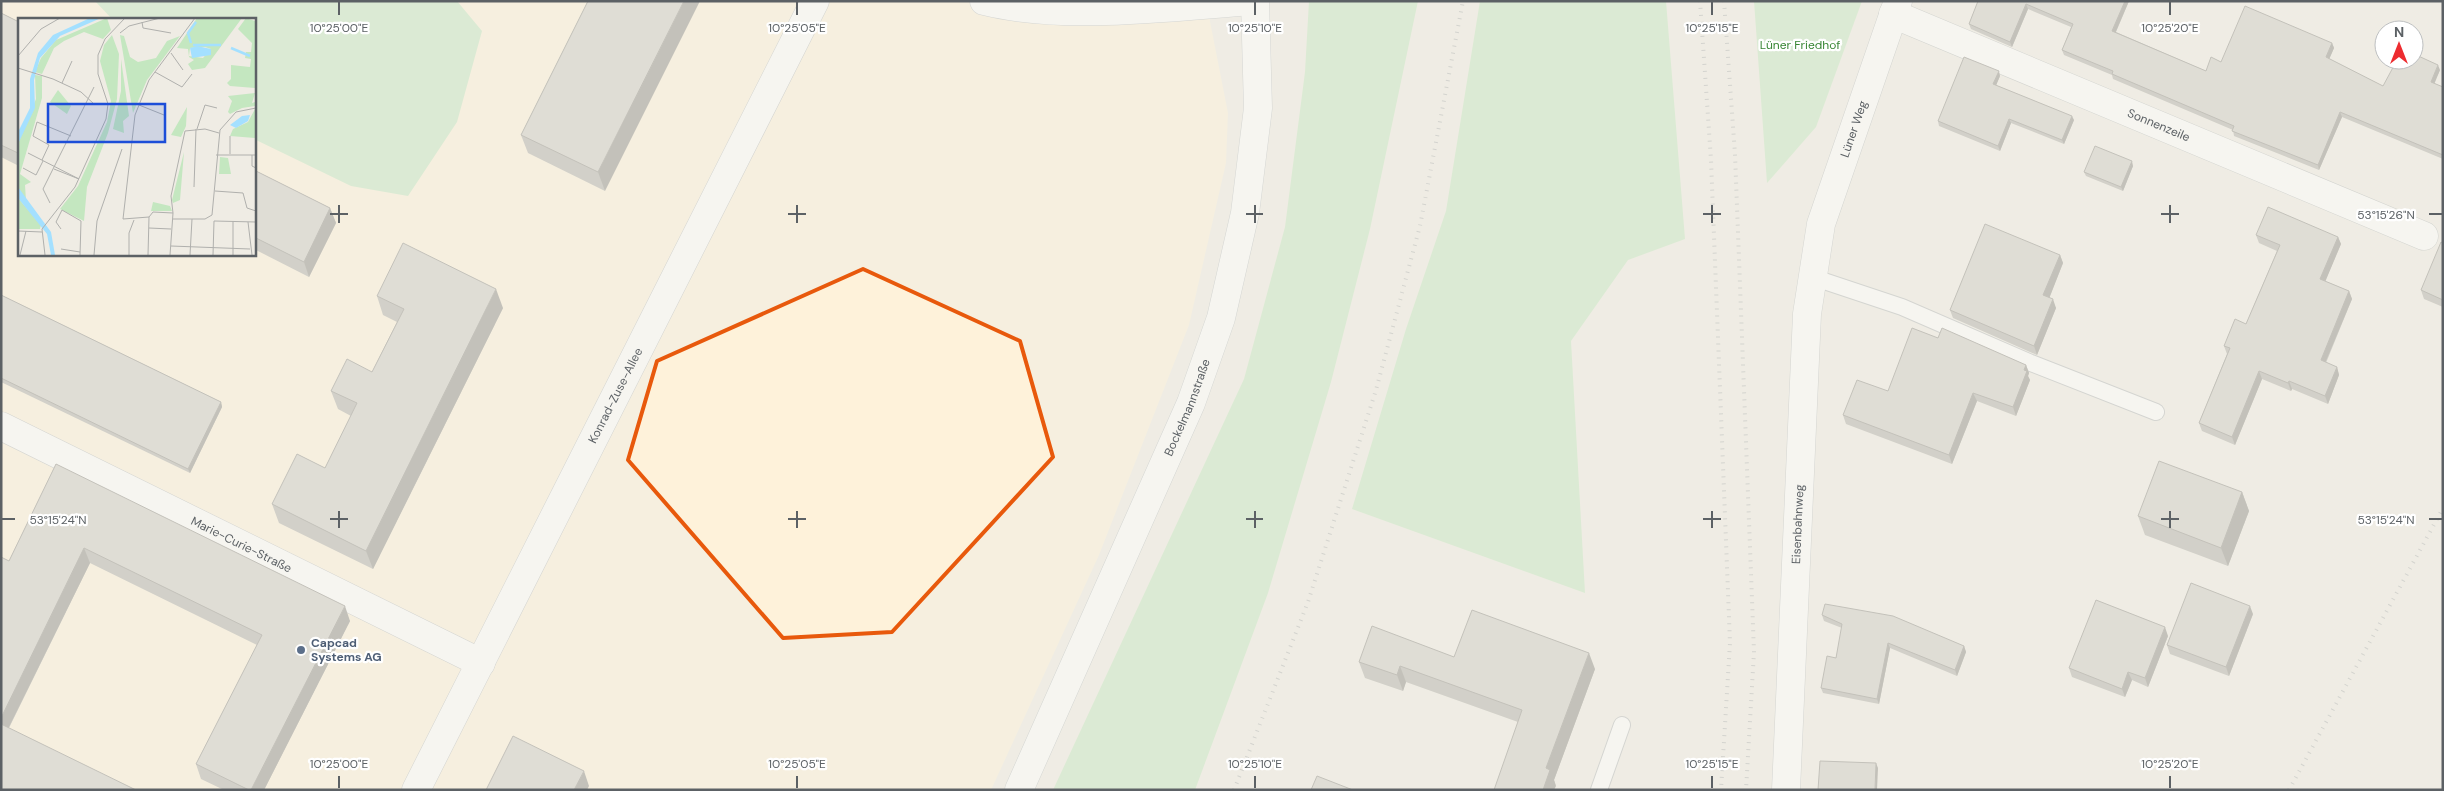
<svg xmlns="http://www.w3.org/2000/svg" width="2444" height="791" font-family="'DM Sans',sans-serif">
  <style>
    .commercial { fill: #fef2da; fill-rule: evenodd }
    .green { fill: #c4e7c0 }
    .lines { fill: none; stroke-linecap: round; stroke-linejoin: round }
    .lane-casing { stroke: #b5b8bb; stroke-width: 18 }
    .street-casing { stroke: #b5b8bb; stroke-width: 29 }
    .secondary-casing { stroke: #b6babf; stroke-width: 29 }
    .lane { stroke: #fff; stroke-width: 16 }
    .street { stroke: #fff; stroke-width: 28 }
    .secondary { stroke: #fff; stroke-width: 28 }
    .rail { stroke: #b3b4b5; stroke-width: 4; stroke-dasharray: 1 6; stroke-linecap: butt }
    .wall { fill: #afada8 }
    .shaded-wall { fill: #8f8d88 }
    .building { fill: #ccc9c3; stroke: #8f8d88 }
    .marked { fill: none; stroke: #e8590c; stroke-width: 4; stroke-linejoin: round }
    .ticks { fill: none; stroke: #5c6165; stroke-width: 2 }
    .service-dot { fill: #5c6f8a; stroke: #fff; stroke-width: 2 }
    .labels { text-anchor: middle; stroke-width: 4.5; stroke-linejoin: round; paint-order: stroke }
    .park-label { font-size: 12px; fill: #378533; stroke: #fff }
    .street-label { font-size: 12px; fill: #5c6165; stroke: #fff }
    .service-label { font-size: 12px; font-weight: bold; fill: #4e5e75; stroke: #fff; text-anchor: start }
    .inset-river { fill: none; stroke: #a4e0ff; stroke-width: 2.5 }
    .inset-road { fill: none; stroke: #b0b0ad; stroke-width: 1 }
    .view { fill: #1d4ed8; fill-opacity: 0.15; stroke: #1d4ed8; stroke-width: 2.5 }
    .inset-edge { fill: none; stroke: #5c6165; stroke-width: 2.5 }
    .ticks-label { font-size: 12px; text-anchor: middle; fill: #5c6165; stroke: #fff; stroke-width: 4.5; stroke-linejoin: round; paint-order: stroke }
  </style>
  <rect width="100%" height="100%" fill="#efece4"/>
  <path class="commercial" d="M1 1H1206L1228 113 1226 163 1189 325 1099 555 991 790H1ZM19 19H254V254H19Z"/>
  <g class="green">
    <path d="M95 1H457L482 31 457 122 408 196 351 186 254 139V19H112Z"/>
    <path d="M1309 1H1418L1370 229 1331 382 1268 593 1195 790H1053L1244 379 1285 227 1305 72Z"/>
    <path d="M1480 1H1666L1685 239 1628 260 1571 341 1585 593 1352 509 1406 329 1446 211Z"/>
    <path d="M1754 1H1862L1816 127 1767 183Z"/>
  </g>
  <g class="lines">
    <defs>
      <g id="lane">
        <path d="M1812 277 1902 307 2031 363 2156 412"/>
        <path d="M1599 790 1622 725"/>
      </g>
      <g id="street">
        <path id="s1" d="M1893 14 2424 236"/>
        <path id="s2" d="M1 426 481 663"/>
        <path id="s3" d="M416 790 815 1"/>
        <path id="s4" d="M1786 790 1807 314 1821 224 1898 1"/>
      </g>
      <g id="secondary">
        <path d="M984 1C1064 21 1170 7 1252 1"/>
        <path id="s5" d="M1019 790 1191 403 1221 318 1245 213 1258 108 1255 1"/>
      </g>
    </defs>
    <use href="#lane" class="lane-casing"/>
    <use href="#street" class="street-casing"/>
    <use href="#secondary" class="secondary-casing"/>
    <use href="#lane" class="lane"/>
    <use href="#street" class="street"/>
    <use href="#secondary" class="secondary"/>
    <g class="rail">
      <path d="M1700 1 1711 160 1730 643 1721 790"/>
      <path d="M1724 1 1735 154 1754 652 1746 790"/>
      <path d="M1234 790 1308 602 1376 390 1420 226 1463 1"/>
      <path d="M2289 790 2443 508"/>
    </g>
  </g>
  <g class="wall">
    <path d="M588 1 605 191 528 153 521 135Z"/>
    <path d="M1978 1H2129L2116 32 2206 71 2221 62 2332 43 2334 48 2329 59 2383 86 2440 70 2434 83 2443 87V159L2342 117 2319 170 2234 136 2233 130 2113 79 2112 75 2064 55 2062 50 2071 27 2028 9 2012 47 1971 29 1969 24Z"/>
    <path d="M1 13 19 22V166L1 157Z"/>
    <path d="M2000 76 1996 85 2074 120 2064 144 2011 123 2000 151 1939 126 1938 121Z"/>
    <path d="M2133 166 2123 191 2086 176 2084 172Z"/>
    <path d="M254 170 330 208 336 223 309 277 254 249Z"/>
    <path d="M2256 235 2338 237 2341 244 2325 281 2349 291 2352 299 2326 363 2337 367 2339 375 2328 404 2292 389 2291 391 2262 379 2235 445 2202 431 2199 423 2227 354 2224 346 2246 324 2277 251 2259 243Z"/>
    <path d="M2443 243V307L2424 299 2421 290Z"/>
    <path d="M2060 255 2063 263 2049 298 2056 308 2037 355 1953 318 1950 310Z"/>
    <path d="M1 295 221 402 222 407 190 473 1 382Z"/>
    <path d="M377 296 503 308 373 569 279 523 272 504 325 468 351 416 338 409 331 391 372 372 397 322 383 315Z"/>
    <path d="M1938 338 2026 365 2029 373 2028 376 2030 380 2016 416 1977 401 1952 464 1846 424 1843 415 1888 391Z"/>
    <path d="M56 464 350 621 264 790H224L201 779 196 764 257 645 90 563 9 728 1 790 9 561Z"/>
    <path d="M2242 492 2249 511 2228 566 2145 535 2138 516Z"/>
    <path d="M2253 614 2229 676 2170 654 2167 645Z"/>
    <path d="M1822 615 1964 646 1966 652 1957 676 1890 648 1879 704 1823 693 1821 688 1836 658 1842 628 1824 621Z"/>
    <path d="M2168 636 2148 687 2132 680 2125 697 2072 677 2069 668Z"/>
    <path d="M1454 657 1595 669 1554 780 1556 786 1518 722 1406 682 1403 691 1365 678 1359 662Z"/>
  </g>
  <g class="shaded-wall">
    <path d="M684 1H700L605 191 598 172Z"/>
    <path d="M2125 1H2129L2114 36 2112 31Z"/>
    <path d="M2026 4 2028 9 2012 47 2010 42Z"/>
    <path d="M2332 43 2334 48 2328 62 2326 57Z"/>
    <path d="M2438 65 2440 70 2433 87 2431 82Z"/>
    <path d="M1999 71 2000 76 1995 88 1993 84Z"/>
    <path d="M2340 112 2342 117 2319 170 2318 165Z"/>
    <path d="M2072 116 2074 120 2064 144 2062 140Z"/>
    <path d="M2009 119 2011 123 2000 151 1998 146Z"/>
    <path d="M2132 161 2133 166 2123 191 2121 187Z"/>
    <path d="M330 208 336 223 309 277 304 262Z"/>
    <path d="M2338 237 2341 244 2323 287 2320 279Z"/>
    <path d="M2060 255 2063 263 2047 304 2043 295Z"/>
    <path d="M496 289 503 308 373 569 366 551Z"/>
    <path d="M2349 291 2352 299 2323 368 2321 360Z"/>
    <path d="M2053 299 2056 308 2037 355 2034 346Z"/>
    <path d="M2026 365 2029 373 2028 376 2030 380 2016 416 2013 407Z"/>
    <path d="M2337 367 2339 375 2328 404 2325 396Z"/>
    <path d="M2259 371 2262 379 2235 445 2232 437Z"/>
    <path d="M2289 381 2292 389 2291 391 2288 383Z"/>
    <path d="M1973 393 1977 401 1952 464 1949 455Z"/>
    <path d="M221 402 222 407 190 473 188 469Z"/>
    <path d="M2242 492 2249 511 2228 566 2221 548Z"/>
    <path d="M84 548 90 563 4 737 1 729V718Z"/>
    <path d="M345 606 350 621 264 790H251Z"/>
    <path d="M2250 606 2253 614 2229 676 2226 667Z"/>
    <path d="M2165 627 2168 636 2148 687 2145 678Z"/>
    <path d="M1888 643 1890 648 1879 704 1877 699Z"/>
    <path d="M1964 646 1966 652 1957 676 1955 670Z"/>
    <path d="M1589 653 1595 669 1554 780 1556 786 1554 790H1543L1546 768Z"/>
    <path d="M1400 666 1406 682 1403 691 1397 675Z"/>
    <path d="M2128 672 2132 680 2125 697 2122 689Z"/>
    <path d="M1876 763 1878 768 1877 790H1875Z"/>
    <path d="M584 771 589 786 587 790H574Z"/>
  </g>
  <g class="building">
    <path d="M588 1H684L598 172 521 135Z"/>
    <path d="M1978 1H2125L2112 31 2206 71 2211 57 2221 62 2245 6 2332 43 2326 57 2383 86 2397 60H2414V54L2438 65 2431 82 2443 87V155L2340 112 2318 165 2232 131 2234 126 2112 74 2113 71 2062 50 2073 24 2026 4 2010 42 1969 24Z"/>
    <path d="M1 13 19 22V151L18 153 1 145Z"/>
    <path d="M1964 57 1999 71 1993 84 2072 116 2062 140 2009 119 1998 146 1938 121Z"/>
    <path d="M2095 146 2132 161 2121 187 2084 172Z"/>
    <path d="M254 170 330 208 304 262 254 237Z"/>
    <path d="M2268 207 2338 237 2320 279 2349 291 2321 360 2337 367 2325 396 2289 381 2288 383 2259 371 2232 437 2199 423 2230 348 2224 346 2235 319 2246 324 2280 245 2256 235Z"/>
    <path d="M1985 224 2060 255 2043 295 2053 299 2034 346 1950 310Z"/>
    <path d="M2441 242 2443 243V300L2421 290Z"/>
    <path d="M403 243 496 289 366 551 272 504 297 454 325 468 357 403 331 391 347 359 372 372 404 309 377 296Z"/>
    <path d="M1 295 221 402 188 469 1 378Z"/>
    <path d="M1912 328 1938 338 1942 328 2026 365 2024 370 2027 371 2013 407 1973 393 1949 455 1843 415 1857 380 1888 391Z"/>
    <path d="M2159 461 2242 492 2221 548 2138 516Z"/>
    <path d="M56 464 345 606 251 790H249L196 764 262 635 84 548 1 718V557L9 561Z"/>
    <path d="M2191 583 2250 606 2226 667 2167 645Z"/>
    <path d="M2096 600 2165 627 2145 678 2128 672 2122 689 2069 668Z"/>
    <path d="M1825 604 1893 616 1964 646 1955 670 1888 643 1877 699 1821 688 1827 656 1836 658 1842 624 1822 615Z"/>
    <path d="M1472 610 1589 653 1546 768 1550 770 1543 790H1494L1522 710 1400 666 1397 675 1359 662 1372 626 1454 657Z"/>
    <path d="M1 724 136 790H1Z"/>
    <path d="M513 736 584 771 574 790H486Z"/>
    <path d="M1820 761 1876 763 1875 790H1818Z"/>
    <path d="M1317 776 1353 790H1311Z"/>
  </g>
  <path d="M0 0H2444V791H0ZM863 269 1020 341 1053 457 892 632 783 638 628 460 657 361Z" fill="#efece4" fill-opacity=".55" fill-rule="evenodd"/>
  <path class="marked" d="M863 269 1020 341 1053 457 892 632 783 638 628 460 657 361Z"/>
  <path class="ticks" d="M339 2V15M797 2V15M1255 2V15M1712 2V15M2170 2V15M339 205V223M797 205V223M1255 205V223M1712 205V223M2170 205V223M330 214H348M788 214H806M1246 214H1263M1703 214H1721M2161 214H2179M2429 214H2442M339 511V528M797 511V528M1255 511V528M1712 511V528M2170 511V528M2 519H15M330 519H348M788 519H806M1246 519H1263M1703 519H1721M2161 519H2179M2429 519H2442M339 776V788M797 776V788M1255 776V788M1712 776V788M2170 776V788"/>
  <circle class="service-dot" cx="301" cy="650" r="5"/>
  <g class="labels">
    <g class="park-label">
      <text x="1800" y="49">Lüner Friedhof</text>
    </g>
    <g class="street-label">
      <text dy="4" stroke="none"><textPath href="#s1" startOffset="288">Sonnenzeile</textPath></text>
      <text dy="4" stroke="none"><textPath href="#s4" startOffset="668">Lüner Weg</textPath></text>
      <text dy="4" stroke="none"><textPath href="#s3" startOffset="442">Konrad-Zuse-Allee</textPath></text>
      <text dy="4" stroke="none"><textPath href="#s5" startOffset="418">Bockelmannstraße</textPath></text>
      <text dy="4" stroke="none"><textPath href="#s4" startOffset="266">Eisenbahnweg</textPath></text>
      <text dy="4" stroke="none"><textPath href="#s2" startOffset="268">Marie-Curie-Straße</textPath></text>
    </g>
    <g class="service-label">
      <text x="311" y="647">Capcad<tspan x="311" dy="14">Systems AG</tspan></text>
    </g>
  </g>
  <g transform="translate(18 18)">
    <rect width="238" height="238" fill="#efece4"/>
    <path d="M89 0 93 12 85 21 66 14 46 23 36 30 24 56 17 54 23 40 38 22ZM179 0H224L187 50 174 52 170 46 176 42 171 39 170 31 159 30ZM187 29 193 31 185 40 171 38 172 30ZM228 0 237 3V70L212 68 209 65 213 61V47L232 49 233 41 227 40 228 34H233L234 25 220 11ZM94 17 101 36 99 81 90 115 69 169 66 203 42 191 60 168 89 104 93 83 82 43 86 27ZM102 17 106 18 112 39 120 44 138 40 149 23 162 18 129 62 115 95ZM103 41 111 98 105 103 106 115 95 111 103 73ZM17 57 24 58V80L2 156 13 164 7 167 8 183 0 169V126L18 81ZM40 72 53 88 49 96 32 84ZM237 75 234 85 237 84V88L224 90 212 96 210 94 214 83 210 78ZM169 89 168 108 163 119 153 117ZM237 91V120L212 118 215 111 230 104ZM166 134 162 182 155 185 154 182ZM202 139 210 140 213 156H201ZM0 180 23 207 22 211H0ZM135 184 152 188 154 193H133Z" fill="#c4e7c0" fill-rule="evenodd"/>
    <path d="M72 0H83L42 18 22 40 16 62 17 90 0 126V114L12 90V61L20 35 35 17ZM179 28 193 31V37L174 40 172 30ZM232 97 230 103 218 110 212 107 224 98ZM0 169 33 214 37 237H33L29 216 0 180Z" fill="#a4e0ff"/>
    <path class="inset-river" d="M173 25 170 15 178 4M175 27H203M213 30 232 38"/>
    <path class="inset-road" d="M124 4 125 10 153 15M102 15 111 8 142 0M153 35 165 52M0 38 23 11 42 0M0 50 35 61 63 74 76 86H90M137 54 164 69 174 56M44 65 54 43M121 87 146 97M179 111 187 87 199 90M10 135 61 161M212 136V118M198 137H238M234 137V148L238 150M24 142 31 127 15 118 19 104 53 118M5 150 18 157 25 143M36 151 61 161M176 169 178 111M25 171 76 69M25 171 32 185M197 173 225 175 229 190 238 193M155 195 153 178 167 113 187 111 201 115M131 199 105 201 117 97 131 62 177 0M131 199 135 194 155 195 152 237M155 201H187L194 197 202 112 218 94 238 90M215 203V237M230 204 234 237M131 210 153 211M43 211 38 204 44 192 63 203 62 237M0 213 24 214M153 228 232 231M43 231 62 234M2 237 8 213M27 237 24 211 57 169 88 101 90 86 80 56V37L87 21 107 0M76 237 79 203 104 131M111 237V215L116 202M130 237 131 199M172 237 174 201M195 237 196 203 238 204"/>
    <path class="view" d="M30 86H147V124H30Z"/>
    <rect width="238" height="238" class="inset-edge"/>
  </g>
  <g class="ticks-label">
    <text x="339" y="32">10°25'00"E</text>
    <text x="797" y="32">10°25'05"E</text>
    <text x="1255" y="32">10°25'10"E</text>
    <text x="1712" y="32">10°25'15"E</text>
    <text x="2170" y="32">10°25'20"E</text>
    <text x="2386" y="219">53°15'26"N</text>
    <text x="58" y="524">53°15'24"N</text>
    <text x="2386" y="524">53°15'24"N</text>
    <text x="339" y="768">10°25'00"E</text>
    <text x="797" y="768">10°25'05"E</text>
    <text x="1255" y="768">10°25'10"E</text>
    <text x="1712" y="768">10°25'15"E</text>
    <text x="2170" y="768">10°25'20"E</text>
  </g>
  <rect width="2444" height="791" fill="none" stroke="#5c6165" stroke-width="5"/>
  <g transform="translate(2399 45)"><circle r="24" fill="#ffffff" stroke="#bec0c1"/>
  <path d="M0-4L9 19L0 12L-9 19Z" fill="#ed2c30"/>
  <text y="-8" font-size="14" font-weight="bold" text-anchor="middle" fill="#5c6165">N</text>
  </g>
</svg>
